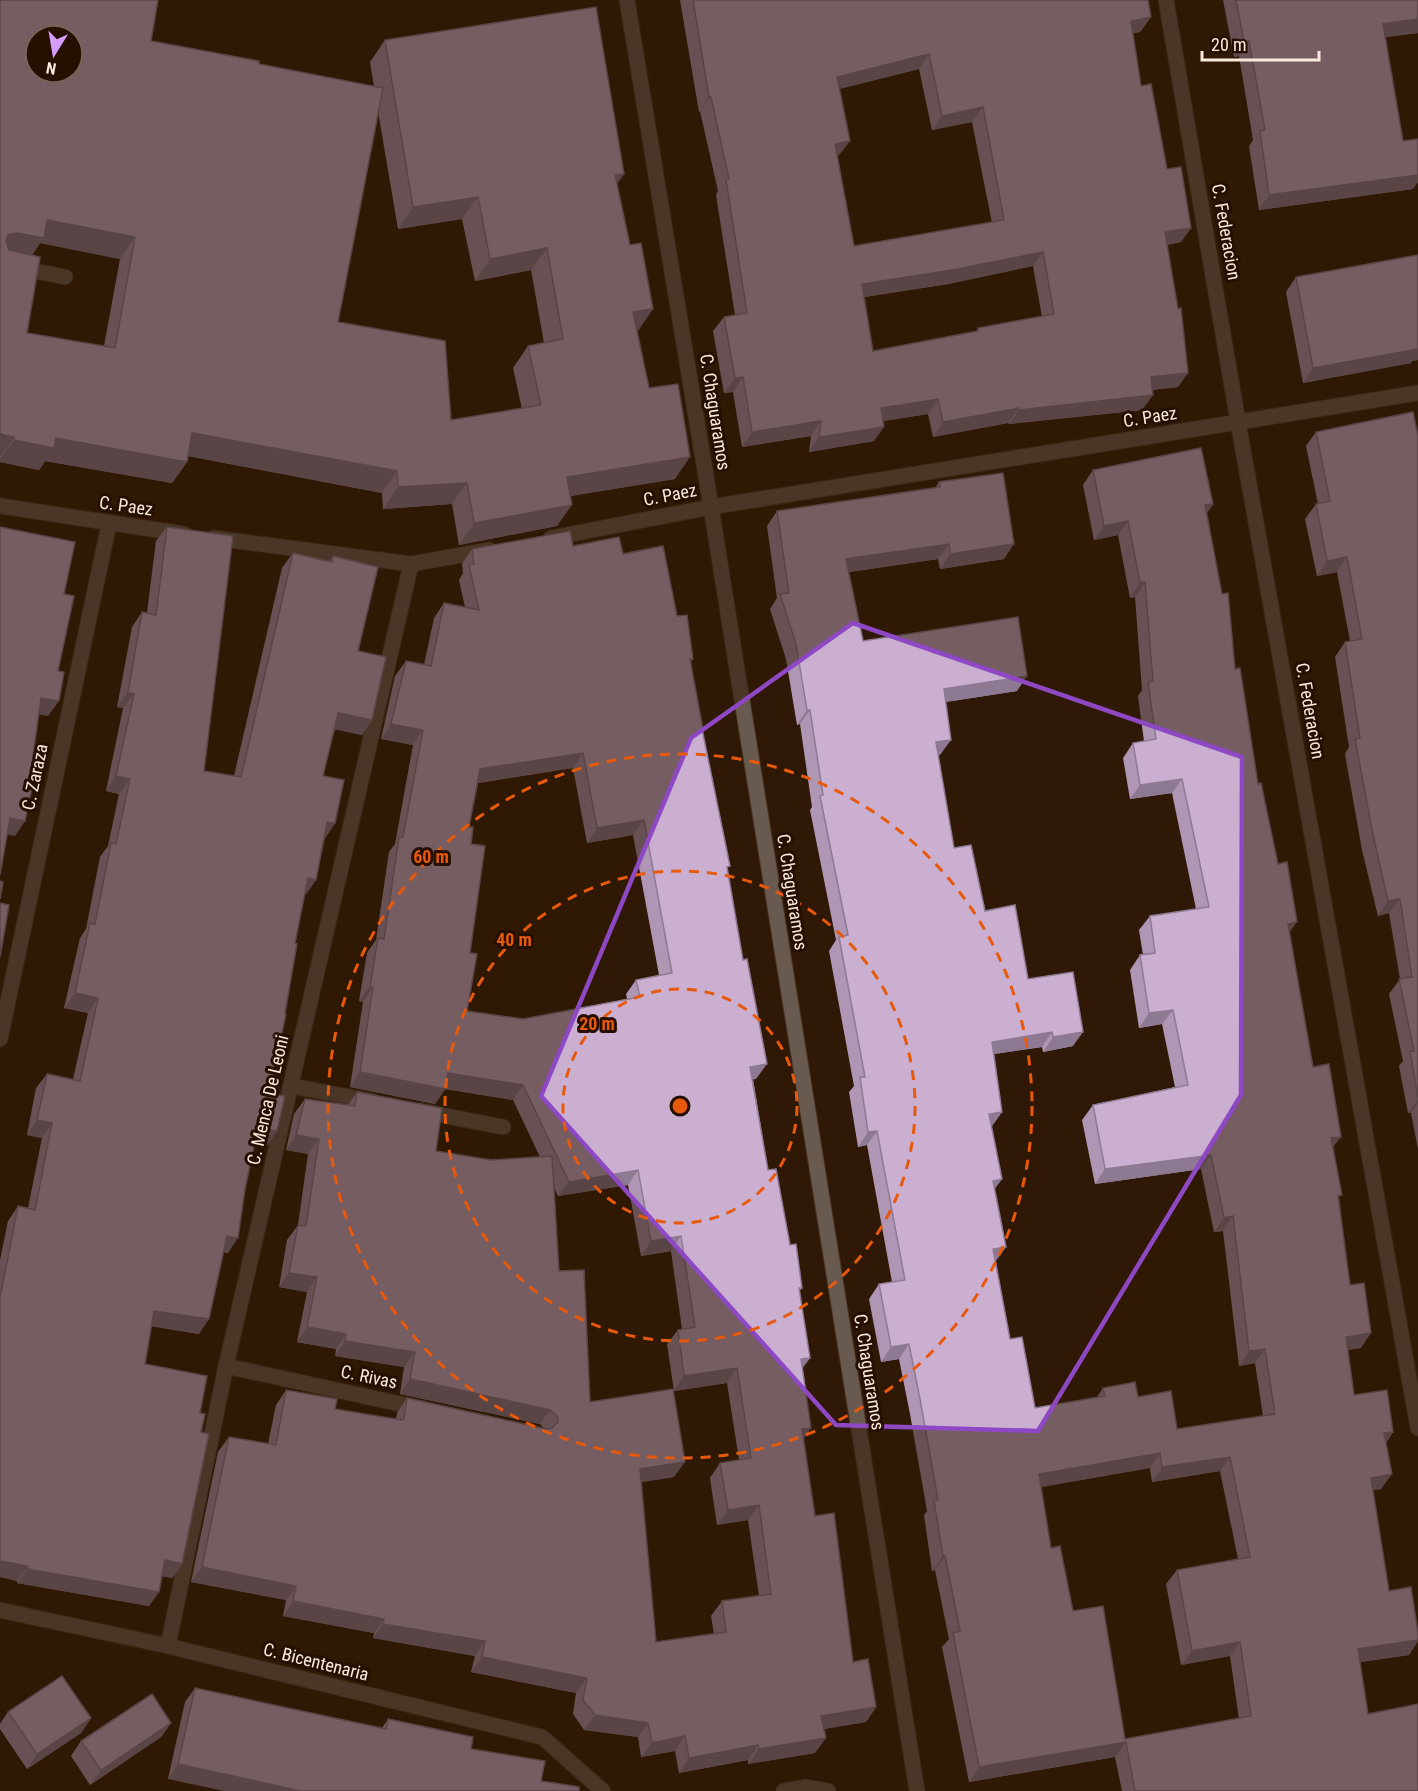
<svg xmlns="http://www.w3.org/2000/svg" width="1418" height="1791" font-family="'Roboto Condensed',sans-serif">
  <style>
    .lines { fill: none; stroke-linecap: round; stroke-linejoin: round }
    .street-casing { stroke: #4b3624; stroke-width: 17 }
    .street { stroke: #695a50; stroke-width: 15 }
    .wall { fill: #ae96b4; fill-rule: evenodd }
    .shaded-wall { fill: #8d7a92 }
    .building { fill: #caafd1; stroke: #8d7a92; stroke-width: 1.5; fill-rule: evenodd }
    .marked { fill: none; stroke: #8e48c4; stroke-width: 4.5; stroke-linejoin: round }
    .ring { fill: none; stroke: #e8590c; stroke-width: 3; stroke-dasharray: 10 8 }
    .labels { text-anchor: middle; stroke-width: 6; stroke-linejoin: round; paint-order: stroke }
    .street-label { font-size: 18px; fill: #f9e9dd; stroke: #250f00 }
    .centre { fill: #e8590c; stroke: #250f00; stroke-width: 3 }
    .ring-label { font-size: 18px; text-anchor: middle; font-weight: bold; fill: #e8590c; stroke: #250f00; stroke-width: 6; stroke-linejoin: round; paint-order: stroke }
  </style>
  <rect width="100%" height="100%" fill="#2f1906"/>
  <g class="lines">
    <defs>
      <g id="street">
        <path d="M627 0 711 507 917 1791"/>
        <path d="M1166 0 1238 422 1418 1428"/>
        <path d="M0 264 65 277"/>
        <path d="M0 506 184 534"/>
        <path d="M214 538 411 564 489 550"/>
        <path d="M551 538 711 507 1418 393"/>
        <path d="M0 1039 109 524"/>
        <path d="M292 1086 371 1101"/>
        <path d="M421 1111 503 1127"/>
        <path d="M226 1366 423 1409"/>
        <path d="M0 1610 168 1646 542 1737 603 1791"/>
        <path d="M168 1646 226 1366 411 564"/>
        <path d="M784 1791 805 1787 828 1791"/>
      </g>
    </defs>
    <use href="#street" class="street-casing"/>
    <use href="#street" class="street"/>
  </g>
  <g class="wall">
    <path d="M0 0 151 41 259 64 374 87 370 62 385 40 617 183 638 331H637L649 388 675 479 570 496 557 526 459 545 452 504 383 509 382 493 188 456 187 462 172 483 45 461 39 470 0 462ZM378 111 398 229 462 219 475 281 531 270 544 343 528 346 513 368 522 409 451 420 338 322ZM40 243 120 259 104 346 27 333 32 255Z"/>
    <path d="M680 0H1148L1151 17 1140 32 1133 33 1141 86 1167 169 1191 228 1181 242 1167 245 1178 387 1152 390 1142 410 1009 424 1008 423 933 437 928 414 883 421 874 441 809 452 811 436 742 447 733 392 724 393 713 331 724 317 735 315 716 195 718 191 700 111 699 112ZM919 69 932 130 972 122 992 223 854 246 837 156 839 155 850 141 839 89ZM1033 266 1042 317 978 328 976 331 873 351 864 297 948 284Z"/>
    <path d="M1223 0H1418V33L1385 37 1403 141 1413 189 1259 210 1249 146 1253 140 1239 56 1234 57Z"/>
    <path d="M1418 255V360L1412 361 1411 363 1303 383 1286 292 1296 277Z"/>
    <path d="M1316 432 1418 436V1149L1411 1113H1408L1399 1066 1403 1061 1389 994 1400 979 1389 913 1378 916 1362 850 1345 754 1349 747 1335 657 1345 642 1350 641 1337 572 1317 576 1305 519 1316 504H1318L1306 446Z"/>
    <path d="M1093 470 1213 504 1207 513 1235 669 1258 784 1289 932 1313 1067 1333 1148 1350 1285 1361 1348 1348 1350 1354 1395 1393 1432 1386 1443 1381 1489 1373 1490 1389 1591 1418 1633V1641L1409 1655 1360 1662 1368 1714 1418 1791H1122L1115 1757 969 1782 942 1647 949 1639 935 1570 932 1571 924 1515 927 1511 910 1414 899 1359 881 1362 869 1299 879 1284 892 1282 867 1145 858 1147 849 1092 854 1086 829 951 836 940 810 810 812 807 800 724 797 725 786 659 770 609 777 598 767 526 777 511 935 488 939 482 1004 559 940 569 938 559 849 572 863 641 1017 691 945 702 940 755H938L954 848 985 911 1028 979 1073 1046 1043 1052 1042 1047 994 1054 1002 1112 991 1127 1002 1179 994 1189 996 1262 1010 1339 1035 1408 1097 1397 1103 1388 1138 1397 1177 1429 1263 1416 1255 1363 1239 1366 1223 1231 1214 1232 1201 1169 1095 1184 1082 1120 1093 1105 1175 1087 1162 1024 1139 1028 1130 970 1140 955H1143L1139 930 1150 916 1196 909 1172 793 1130 799 1123 758 1133 743 1144 741 1138 696 1142 690 1135 597 1130 598 1118 535 1094 540 1083 485ZM1150 1468 1152 1482 1220 1471 1238 1559 1177 1570 1166 1584 1181 1665 1230 1656 1239 1719 1125 1739 1073 1611 1051 1548 1041 1487Z"/>
    <path d="M167 527 204 771 234 776 282 568 293 553 330 561 333 556 358 651 372 720 362 735 335 729 323 776 335 823 325 838 316 880 306 894H305L295 943 274 1070 267 1146 255 1144 228 1253 223 1252 199 1334 151 1326 145 1364 200 1413 201 1432 182 1564 172 1578 162 1576 149 1606 17 1583V1581L0 1577V1260L8 1221 18 1206 28 1208 42 1138 27 1135 36 1088 47 1074 73 1079 88 1013 64 1008 80 938 86 929 100 857 108 846 119 794 106 791 123 708 117 707 132 627 142 612 147 613 156 541Z"/>
    <path d="M573 546 623 554 677 616 693 659 691 662 702 731 727 869 756 1079H753L768 1170 802 1288 799 1292 810 1358 802 1368 803 1439 815 1516 853 1662 876 1707 866 1722 824 1729 815 1753 748 1764V1760L679 1773 675 1751 641 1757 638 1737 584 1730 573 1714 576 1693 471 1672 475 1656 373 1638 374 1633 283 1616 286 1600 191 1582 218 1452 229 1437 268 1444 276 1405 286 1390 335 1409 396 1419 397 1413 407 1398 544 1428 540 1424 400 1394 404 1367 335 1356 336 1349 297 1342 307 1292 279 1287 287 1240 298 1225 308 1154 286 1150 294 1114 305 1099 348 1105 357 1092 436 1151 491 1160 540 1157 513 1100 445 1089 435 1104 350 1087 363 1002 359 1001 367 953 376 940 389 852 395 844 413 745 381 739 395 676 406 661 424 665 434 618 444 603 465 607 459 580 463 573 462 564 472 549ZM573 768 587 843 633 835 659 975 636 980 626 994 627 999 523 1019 467 1011 470 953 471 844 469 827 478 783ZM628 1185 641 1256 671 1251 682 1329 678 1330 667 1344 674 1391 727 1383 739 1460 720 1463 710 1478 717 1525 748 1520 759 1596 722 1601 711 1616 714 1634 656 1642 641 1482 674 1477 590 1402 559 1271 554 1187 558 1196Z"/>
    <path d="M195 1688 382 1728 388 1719 471 1749 541 1781 168 1779 185 1702Z"/>
    <path d="M8 1712 91 1718 81 1733 27 1769 0 1729V1724Z"/>
    <path d="M171 1723 161 1737 90 1785 71 1756 81 1741Z"/>
  </g>
  <g class="shaded-wall">
    <path d="M1151 17 1140 32 1121 35 1131 21Z"/>
    <path d="M1418 19V33L1373 39 1383 24Z"/>
    <path d="M1249 41 1239 56 1234 57 1244 42Z"/>
    <path d="M929 54 919 69 826 92 837 77Z"/>
    <path d="M709 97H711L700 111 699 112Z"/>
    <path d="M983 107 972 122 932 130 942 116Z"/>
    <path d="M850 141 839 155 825 158 835 144Z"/>
    <path d="M624 174 609 195 615 175Z"/>
    <path d="M1418 175V182L1413 189 1259 210 1269 195Z"/>
    <path d="M478 197 462 219 398 229 413 207Z"/>
    <path d="M47 220 135 237 120 259 40 243 29 260 0 255 8 235Z"/>
    <path d="M1191 228 1181 242 1154 246 1165 232Z"/>
    <path d="M547 248 531 270 475 281 490 259Z"/>
    <path d="M1043 252 1033 266 948 284 852 299 862 284Z"/>
    <path d="M653 309 638 331 618 334 633 312Z"/>
    <path d="M1418 349V360L1412 361 1411 363 1303 383 1313 368Z"/>
    <path d="M1188 373 1178 387 1141 391 1151 377Z"/>
    <path d="M743 377 733 392 724 393 735 378Z"/>
    <path d="M1153 395 1142 410 1009 424 1019 410Z"/>
    <path d="M938 399 928 414 871 423 881 408Z"/>
    <path d="M1019 408 1008 423 933 437 943 422Z"/>
    <path d="M821 421 811 436 742 447 752 432Z"/>
    <path d="M884 427 874 441 809 452 819 437Z"/>
    <path d="M192 433 397 471 382 493 177 454Z"/>
    <path d="M0 434 14 437 0 457Z"/>
    <path d="M56 438 187 462 172 483 45 461 39 470 0 462V459L14 440Z"/>
    <path d="M690 457 675 479 552 499 567 477Z"/>
    <path d="M467 483 452 504 383 509 398 487Z"/>
    <path d="M1213 504 1203 518 1205 505Z"/>
    <path d="M572 505 557 526 459 545 474 523Z"/>
    <path d="M1128 521 1118 535 1094 540 1104 526Z"/>
    <path d="M949 544 938 559 836 574 846 559Z"/>
    <path d="M1014 544 1004 559 940 569 950 554Z"/>
    <path d="M1347 557 1337 572 1317 576 1327 561Z"/>
    <path d="M1145 582 1135 597 1130 598 1140 583Z"/>
    <path d="M1027 676 1017 691 933 704 944 689Z"/>
    <path d="M128 692 134 694 123 708 117 707Z"/>
    <path d="M41 698 59 701 48 716 31 713Z"/>
    <path d="M807 710H810L800 724 797 725Z"/>
    <path d="M338 713 372 720 362 735 328 728Z"/>
    <path d="M391 724 423 730 413 745 381 739Z"/>
    <path d="M951 740 940 755 925 757 936 742Z"/>
    <path d="M583 753 573 768 470 784 480 769Z"/>
    <path d="M116 776 130 779 119 794 106 791Z"/>
    <path d="M1182 779 1172 793 1130 799 1140 785Z"/>
    <path d="M10 818 25 821 15 836 0 833Z"/>
    <path d="M644 820 633 835 587 843 597 828Z"/>
    <path d="M327 822 335 823 325 838Z"/>
    <path d="M308 878 316 880 306 894 298 893Z"/>
    <path d="M1400 899 1389 913 1378 916 1388 901Z"/>
    <path d="M1297 922 1286 937 1288 924Z"/>
    <path d="M370 987H373L363 1002 359 1001Z"/>
    <path d="M75 993 98 998 88 1013 64 1008Z"/>
    <path d="M1173 1010 1162 1024 1139 1028 1149 1013Z"/>
    <path d="M1052 1032 1042 1047 981 1056 992 1042Z"/>
    <path d="M1083 1032 1073 1046 1043 1052 1053 1037Z"/>
    <path d="M767 1064 756 1079 740 1082 750 1067Z"/>
    <path d="M360 1072 448 1073 523 1085 513 1100 445 1089 435 1104 350 1087Z"/>
    <path d="M1418 1099V1103L1411 1113H1408Z"/>
    <path d="M1002 1112 992 1126 978 1128 989 1114Z"/>
    <path d="M37 1120 52 1123 42 1138 27 1135Z"/>
    <path d="M258 1128 277 1131 267 1146 248 1143Z"/>
    <path d="M877 1131 867 1145 858 1147 868 1132Z"/>
    <path d="M296 1135 319 1139 308 1154 286 1150Z"/>
    <path d="M1341 1137 1330 1151 1331 1138Z"/>
    <path d="M1211 1155 1201 1169 1095 1184 1105 1169Z"/>
    <path d="M638 1170 628 1185 558 1196 569 1182Z"/>
    <path d="M1002 1179 991 1194 993 1181Z"/>
    <path d="M1233 1216 1223 1231 1214 1232 1224 1218Z"/>
    <path d="M227 1236 238 1238 228 1253 217 1251Z"/>
    <path d="M681 1236 671 1251 641 1256 651 1241Z"/>
    <path d="M1006 1247 996 1261 993 1249Z"/>
    <path d="M289 1273 317 1277 307 1292 279 1287Z"/>
    <path d="M154 1311 209 1319 199 1334 143 1325Z"/>
    <path d="M307 1327 346 1334 336 1349 297 1342Z"/>
    <path d="M1371 1333 1361 1348 1336 1351 1346 1337Z"/>
    <path d="M345 1341 415 1352 404 1367 335 1356Z"/>
    <path d="M909 1344 899 1359 881 1362 891 1347Z"/>
    <path d="M1265 1349 1255 1363 1239 1366 1249 1351Z"/>
    <path d="M810 1358 799 1373 801 1359Z"/>
    <path d="M737 1368 727 1383 674 1391 684 1376Z"/>
    <path d="M410 1379 550 1410 540 1424 400 1394Z"/>
    <path d="M811 1428 801 1443 802 1429Z"/>
    <path d="M1393 1432 1383 1447 1384 1433Z"/>
    <path d="M1160 1453 1150 1468 1029 1489 1039 1474Z"/>
    <path d="M1230 1457 1220 1471 1152 1482 1162 1467Z"/>
    <path d="M685 1462 674 1477 630 1484 640 1469Z"/>
    <path d="M1392 1474 1381 1489 1360 1492 1371 1478Z"/>
    <path d="M759 1505 748 1520 717 1525 728 1510Z"/>
    <path d="M943 1556H945L935 1570 932 1571Z"/>
    <path d="M165 1560 182 1564 172 1578 155 1575Z"/>
    <path d="M0 1561 28 1566 17 1581 0 1577Z"/>
    <path d="M202 1567 296 1586 286 1600 191 1582Z"/>
    <path d="M27 1569 159 1592 149 1606 17 1583Z"/>
    <path d="M293 1601 384 1619 374 1633 283 1616Z"/>
    <path d="M383 1624 485 1641 475 1656 373 1638Z"/>
    <path d="M1418 1640 1409 1655 1348 1664 1358 1649Z"/>
    <path d="M1240 1642 1230 1656 1181 1665 1192 1651Z"/>
    <path d="M482 1657 587 1678 576 1693 471 1672Z"/>
    <path d="M876 1707 866 1722 811 1731 821 1716Z"/>
    <path d="M595 1715 648 1723 638 1737 584 1730Z"/>
    <path d="M91 1718 81 1733 27 1769 37 1754Z"/>
    <path d="M171 1723 161 1737 90 1785 101 1770Z"/>
    <path d="M685 1736 675 1751 641 1757 652 1743Z"/>
    <path d="M826 1738 815 1753 748 1764 759 1749Z"/>
    <path d="M1126 1742 1115 1757 969 1782 979 1767Z"/>
    <path d="M758 1745 748 1760 679 1773 689 1758Z"/>
    <path d="M178 1764 301 1791H224L168 1779Z"/>
  </g>
  <g class="building">
    <path d="M0 0H158L151 41 259 61V64L383 88 338 322 445 341 451 420 541 405 528 346 563 339 547 248 490 259 478 197 413 207 385 40 596 7 624 174 615 175 630 245 641 243 653 309 633 312 649 388 678 384 690 457 567 477 572 505 474 523 467 483 398 487 397 471 192 433 187 462 56 438 54 448 14 440V437L0 434ZM36 36H72V72H36ZM47 220 135 237 115 348 27 333 40 257 9 250 6 241 8 235 17 233 44 238Z"/>
    <path d="M693 0H1148L1151 17 1131 21 1141 86 1151 84 1167 169 1181 167 1191 228 1165 232 1178 309 1181 308 1188 373 1151 377 1153 395 1019 410V408L943 422 938 399 881 408 884 427 819 437 821 421 752 432 743 377 735 378 724 317 747 313 726 180 729 179 711 97H709ZM929 54 942 116 983 107 1004 220 854 246 835 144 850 141 837 77ZM1043 252 1054 314 978 328V331L873 351 862 284 958 269Z"/>
    <path d="M1236 0H1418V19L1383 24 1403 141 1418 139V175L1269 195 1260 131 1265 130 1249 41 1244 42Z"/>
    <path d="M1418 255V349L1313 368 1296 277Z"/>
    <path d="M1413 412 1418 436V1098L1410 1051H1414L1399 979 1412 977 1400 899 1388 901 1373 835 1355 739 1360 738 1345 642 1362 639 1347 557 1327 561 1316 504 1330 501 1316 432Z"/>
    <path d="M1201 448 1213 504 1205 505 1222 594 1228 593 1235 669 1240 668 1258 784 1261 783 1278 864 1287 862 1297 922 1288 924 1313 1067 1329 1064 1341 1137 1331 1138 1342 1195 1338 1196 1350 1285 1364 1283 1371 1333 1346 1337 1354 1395 1387 1390 1393 1432 1384 1433 1392 1474 1371 1478 1389 1591 1411 1587 1418 1633V1640L1358 1649 1368 1714 1418 1704V1791H1135L1126 1742 979 1767 953 1633 960 1631 945 1556H943L934 1501 938 1500 920 1399 909 1344 891 1347 879 1284 905 1280 877 1131 868 1132 860 1077H865L839 937 848 935 820 796 823 795 810 710H807L796 644 780 594 789 593 777 511 940 487 939 482 1003 473 1014 544 950 554 949 544 846 559 863 641 1018 617 1027 676 944 689 951 740 936 742 954 848 971 845 985 911 1015 905 1028 979 1073 972 1083 1032 1053 1037 1052 1032 992 1042 1002 1112 989 1114 1002 1179 993 1181 1006 1247 993 1249 1010 1339 1022 1337 1035 1408 1105 1396 1103 1388 1135 1382 1138 1397 1171 1391 1177 1429 1275 1414 1265 1349 1249 1351 1233 1216 1224 1218 1211 1155 1105 1169 1093 1105 1188 1085 1173 1010 1149 1013 1140 955 1155 953 1150 916 1209 907 1182 779 1140 785 1133 743 1156 739 1148 682 1153 681 1145 582 1140 583 1128 521 1104 526 1093 470ZM1160 1453 1162 1467 1230 1457 1250 1557 1177 1570 1192 1651 1240 1642 1251 1716 1125 1739 1103 1606 1073 1611 1060 1546 1051 1548 1039 1474Z"/>
    <path d="M0 527 75 542 64 594 74 596 58 671 64 672 59 701 41 698 30 777 34 778 25 821 10 818 0 875Z"/>
    <path d="M167 527 233 536 204 771 241 777 293 553 332 562 333 556 378 567 358 651 386 657 372 720 338 713 323 776 344 780 335 823 327 822 316 880 308 878 295 943 297 944 285 1013 286 1014 274 1070 276 1071 272 1094 285 1096 277 1131 258 1128 245 1189 238 1238 227 1236 209 1319 154 1311 145 1364 207 1376 200 1413 205 1414 201 1432 209 1434 182 1564 165 1560 159 1592 27 1569 28 1566 0 1561V1297L18 1206 35 1210 52 1123 37 1120 47 1074 80 1081 98 998 75 993 90 923 95 924 111 843 116 844 130 779 116 776 134 694 128 692 142 612 156 615Z"/>
    <path d="M570 531 573 546 619 537 623 554 663 546 677 616 687 615 693 659H690L703 729H702L730 866 727 867 743 960 747 959 767 1064 750 1067 768 1170 776 1169 790 1245 796 1244 802 1288H799L810 1358 801 1359 811 1428 802 1429 815 1516 834 1513 853 1662 868 1659 876 1707 821 1716 826 1738 759 1749 758 1745 689 1758 685 1736 652 1743 648 1723 595 1715 583 1700 587 1678 482 1657 485 1641 383 1624 384 1619 293 1601 296 1586 202 1567 229 1437 276 1445 286 1390 337 1399 335 1409 401 1420 404 1419 407 1398 546 1429 552 1428 558 1422 557 1416 550 1410 410 1379 415 1352 345 1341 346 1334 307 1327 317 1277 289 1273 298 1225 306 1226 319 1139 296 1135 305 1099 355 1106 357 1092 442 1108 436 1151 491 1160 552 1156 559 1271 584 1270 590 1402 673 1389 685 1462 640 1469 656 1642 726 1632 722 1601 771 1594 759 1505 728 1510 720 1463 751 1458 737 1368 684 1376 678 1330 695 1327 681 1236 651 1241 638 1170 569 1182 523 1085 448 1073 445 1089 360 1072 373 987H370L378 938 384 939 399 837H403L423 730 391 724 406 661 431 666 444 603 479 610 469 565 474 564 472 549ZM583 753 597 828 644 820 672 973 636 980 640 997 523 1019 467 1011 477 954 470 953 485 846 471 844 473 827H469L480 769Z"/>
    <path d="M0 881 3 882 0 899Z"/>
    <path d="M0 903 9 905 0 957Z"/>
    <path d="M62 1676 91 1718 37 1754 8 1712Z"/>
    <path d="M195 1688 386 1729 388 1719 473 1737 471 1749 545 1761 541 1781 579 1787V1791H301L178 1764Z"/>
    <path d="M152 1694 171 1723 101 1770 81 1741Z"/>
  </g>
  <path d="M0 0H1418V1791H0ZM853 623 1242 757 1241 1095 1038 1431 836 1425 541 1096 691 738Z" fill="#2f1906" fill-opacity=".55" fill-rule="evenodd"/>
  <path class="marked" d="M853 623 1242 757 1241 1095 1038 1431 836 1425 541 1096 691 738Z"/>
  <g class="ring">
    <circle cx="680" cy="1106" r="117"/>
    <circle cx="680" cy="1106" r="235"/>
    <circle cx="680" cy="1106" r="352"/>
  </g>
  <g class="labels">
    <g class="street-label">
      <text transform="translate(1226 232) rotate(80)" y="6">C. Federacion</text>
      <text transform="translate(715 412) rotate(81)" y="6">C. Chaguaramos</text>
      <text transform="translate(1150 417) rotate(-9)" y="6">C. Paez</text>
      <text transform="translate(670 495) rotate(-11)" y="6">C. Paez</text>
      <text transform="translate(126 506) rotate(8)" y="6">C. Paez</text>
      <text transform="translate(1310 711) rotate(80)" y="6">C. Federacion</text>
      <text transform="translate(35 777) rotate(-78)" y="6">C. Zaraza</text>
      <text transform="translate(792 892) rotate(81)" y="6">C. Chaguaramos</text>
      <text transform="translate(268 1100) rotate(-77)" y="6">C. Menca De Leoni</text>
      <text transform="translate(869 1372) rotate(81)" y="6">C. Chaguaramos</text>
      <text transform="translate(369 1377) rotate(12)" y="6">C. Rivas</text>
      <text transform="translate(316 1662) rotate(14)" y="6">C. Bicentenaria</text>
    </g>
  </g>
  <circle cx="680" cy="1106" r="9" class="centre"/>
  <g class="ring-label">
    <text x="431" y="863">60 m</text>
    <text x="514" y="946">40 m</text>
    <text x="597" y="1030">20 m</text>
  </g>
  <g transform="translate(54 54) rotate(191)"><circle r="28" fill="#250f00" stroke="#7a6658" stroke-width="1.5"/>
  <path d="M0-4.5L10 22L0 15L-10 22Z" fill="#d49cfb"/>
  <text y="-9" font-size="16" font-weight="bold" text-anchor="middle" fill="#f9e9dd">N</text>
  </g>
  <path d="M1202 51v9h117v-9" fill="none" stroke="#f9e9dd" stroke-width="3"/>
  <text x="1211" y="51" font-size="18" fill="#f9e9dd" stroke="#250f00" stroke-width="4.5" paint-order="stroke">20 m</text>
</svg>
